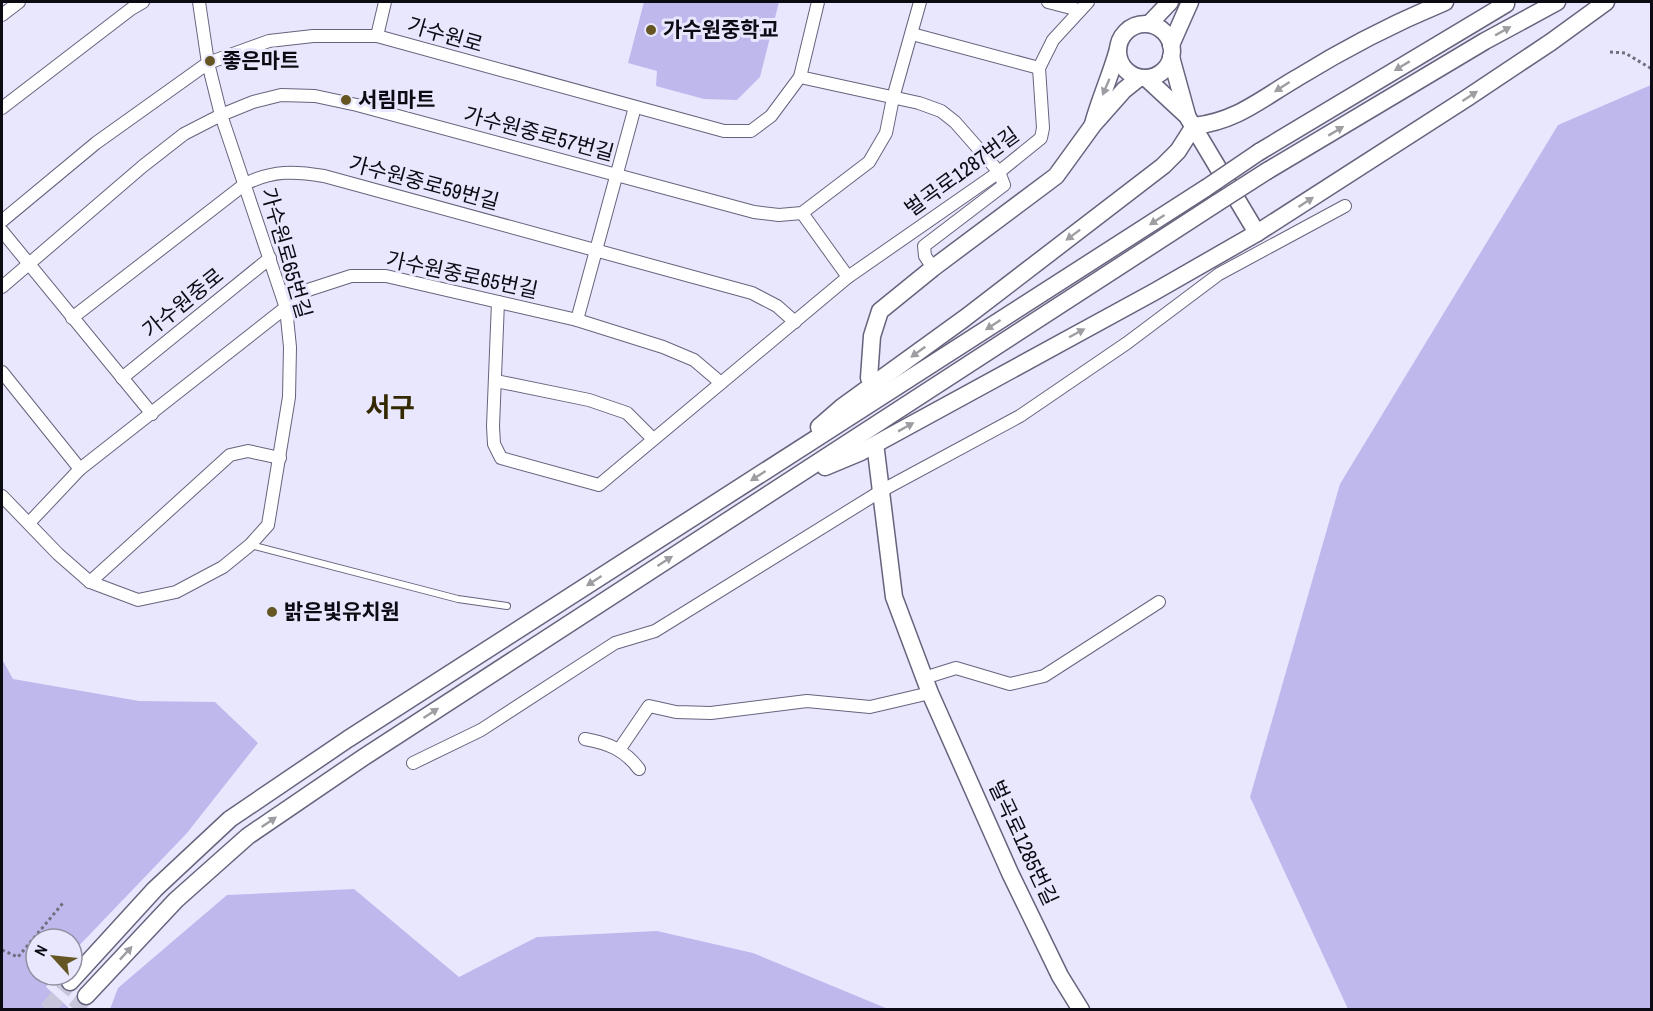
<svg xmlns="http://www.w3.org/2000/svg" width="1653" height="1011" font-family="'Archivo Narrow','Noto Sans KR',sans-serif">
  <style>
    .green { fill: #beb8ed }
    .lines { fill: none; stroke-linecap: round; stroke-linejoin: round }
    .secondary-tunnel { stroke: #c8c6db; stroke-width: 16; stroke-dasharray: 16 8; stroke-linecap: butt }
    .lane-casing { stroke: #66647d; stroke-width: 8 }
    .street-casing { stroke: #66647d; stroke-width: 14 }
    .secondary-casing { stroke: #66647d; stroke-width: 19 }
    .path { stroke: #706f7e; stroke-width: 3; stroke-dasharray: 3 3; stroke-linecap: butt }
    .lane { stroke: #fff; stroke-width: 6 }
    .street { stroke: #fff; stroke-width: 12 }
    .secondary { stroke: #fff; stroke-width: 16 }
    .secondary-bridge-casing { stroke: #66647d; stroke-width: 19; stroke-linecap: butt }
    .secondary-bridge { stroke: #fff; stroke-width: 16 }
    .oneway { fill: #9e9da1 }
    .poi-dot { fill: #645522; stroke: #e9e7fe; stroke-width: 2 }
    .labels { text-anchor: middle; stroke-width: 6; stroke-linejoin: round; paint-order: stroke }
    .poi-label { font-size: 21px; font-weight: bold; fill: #0c0b14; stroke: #e9e7fe; text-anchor: start }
    .street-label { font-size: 21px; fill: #0c0b14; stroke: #e9e7fe }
    .district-label { font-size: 27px; font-weight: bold; fill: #332800; stroke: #e9e7fe }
  </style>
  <rect width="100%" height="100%" fill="#e9e7fe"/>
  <g class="green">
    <path d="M644 2H779L760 77 737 100 704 99 656 86 657 71 628 63Z"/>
    <path d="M1651 85V1009H1348L1250 797 1340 484 1558 125Z"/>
    <path d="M2 659 13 679 139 701 215 702 258 743 187 833 72 953V939H36V975H55L46 987 70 1009H2Z"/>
    <path d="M354 889 459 977 537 937 657 931 753 953 888 1009H110L118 988 227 895Z"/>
  </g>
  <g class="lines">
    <g class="secondary-tunnel">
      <path d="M47 1010 70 982"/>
      <path d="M75 1010 86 996"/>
    </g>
    <defs>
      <path id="lane" d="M251 545 458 599 507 606"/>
      <g id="street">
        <path d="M1048 2 1079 10"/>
        <path d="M2 15 19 2"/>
        <path d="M912 34 1039 68"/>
        <path d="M377 36 385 2"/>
        <path d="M800 77 919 103 941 111 955 122 999 172 1004 185 924 246 925 256 933 268"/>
        <path d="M2 108 131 9 143 2"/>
        <path d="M802 213 848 277"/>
        <path d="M2 221 96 143 208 63 269 41 313 36H377L724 131H751L771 116 800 77 818 2"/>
        <path d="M2 231 152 414"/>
        <path d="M2 287 143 166 184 134 221 115 253 102 281 95 315 96 357 105 754 212 779 215 802 213 869 162 886 133 893 98 920 2"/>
        <path d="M498 302 493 426 494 444 501 458 599 485 848 277 999 172 1041 138 1043 128 1039 68 1053 40 1088 2"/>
        <path d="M72 318 245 184C273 170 295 171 324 176L752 293 777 306 795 322"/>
        <path d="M577 320 635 107"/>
        <path d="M2 372 80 469"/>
        <path d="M122 378 270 258"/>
        <path d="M496 381 589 400 627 413 653 439"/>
        <path d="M2 496 58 554 90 582 138 600 176 592 223 567 250 545 268 525 289 397 290 347 286 308 221 115 208 63 199 2"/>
        <path d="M29 523 80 469 308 290 351 276H386L577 320 663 347 694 360 721 383"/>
        <path d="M90 582 230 455 248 451 280 458"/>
        <path d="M924 678 956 668 1010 684 1044 676 1159 602"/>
        <path d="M585 739C608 743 625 750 639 769"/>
        <path d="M619 750 649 706 676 712 711 713 807 701 870 707 930 693"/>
        <path d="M413 763 481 730 615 643 655 631 881 491 1020 416 1127 343 1219 274 1345 206"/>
      </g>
      <g id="secondary">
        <path d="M1149 24 1170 2"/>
        <circle cx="1145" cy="51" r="27"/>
        <path d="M1171 45 1190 2"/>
        <path d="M1171 57 1187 115"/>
        <path d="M1146 78 1187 116 1257 233"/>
        <path d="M1093 124C1100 98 1111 75 1118 49"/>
        <path d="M1194 126C1237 121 1261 99 1297 78 1344 49 1394 23 1445 2"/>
        <path d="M1259 152 1506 4"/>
        <path d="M1267 171 1485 41 1557 2"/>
        <path d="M869 378 872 336 880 311 933 268 1056 176 1093 125 1124 90 1139 78"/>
        <path d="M819 427 842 407 965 318 1163 166 1178 151 1194 126"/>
        <path d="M876 451 894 597 930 693 1010 873 1060 976 1081 1010"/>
        <path d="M825 467 861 452 1154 292 1257 233 1467 98 1551 42 1606 2"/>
        <path d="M70 982 155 889 230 819 348 739 1206 188"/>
        <path d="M86 996 176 900 248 836 364 757 1217 203"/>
      </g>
    </defs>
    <use href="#lane" class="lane-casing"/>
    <use href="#street" class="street-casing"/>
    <use href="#secondary" class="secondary-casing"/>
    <g class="path">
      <path d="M1610 52 1625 53 1652 69"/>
      <path d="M2 950 18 957 63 903"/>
    </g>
    <use href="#lane" class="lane"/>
    <use href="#street" class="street"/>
    <use href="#secondary" class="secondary"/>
    <defs>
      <g id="secondary-bridge">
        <path d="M1206 188 1259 152"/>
        <path d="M1217 203 1267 171"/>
      </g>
    </defs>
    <use href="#secondary-bridge" class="secondary-bridge-casing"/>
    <use href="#secondary-bridge" class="secondary-bridge"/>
  </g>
  <defs><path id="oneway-solid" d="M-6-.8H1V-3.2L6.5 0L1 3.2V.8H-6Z" transform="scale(1.5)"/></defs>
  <g class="oneway">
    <use href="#oneway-solid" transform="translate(1503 31) rotate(-29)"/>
    <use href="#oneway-solid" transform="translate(1402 66) rotate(149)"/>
    <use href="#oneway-solid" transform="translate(1106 87) rotate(113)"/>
    <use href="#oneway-solid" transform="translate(1282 87) rotate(147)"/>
    <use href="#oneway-solid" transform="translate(1470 96) rotate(-33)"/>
    <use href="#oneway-solid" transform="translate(1336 131) rotate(-31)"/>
    <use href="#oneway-solid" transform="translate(1306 202) rotate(-33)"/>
    <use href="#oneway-solid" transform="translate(1157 220) rotate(147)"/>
    <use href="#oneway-solid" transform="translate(1073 235) rotate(143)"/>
    <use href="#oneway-solid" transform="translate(993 325) rotate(147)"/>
    <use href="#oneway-solid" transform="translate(1077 333) rotate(-28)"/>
    <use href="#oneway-solid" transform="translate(918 352) rotate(144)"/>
    <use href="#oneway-solid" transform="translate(906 427) rotate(-29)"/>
    <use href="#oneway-solid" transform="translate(758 476) rotate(147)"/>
    <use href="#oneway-solid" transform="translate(665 561) rotate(-33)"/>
    <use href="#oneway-solid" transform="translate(594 581) rotate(147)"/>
    <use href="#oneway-solid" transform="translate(431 713) rotate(-33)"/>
    <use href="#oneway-solid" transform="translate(269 822) rotate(-34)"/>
    <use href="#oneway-solid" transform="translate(126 953) rotate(-47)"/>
  </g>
  <g class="poi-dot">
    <circle cx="651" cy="30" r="6"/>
    <circle cx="210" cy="61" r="6"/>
    <circle cx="346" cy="100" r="6"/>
    <circle cx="272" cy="612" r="6"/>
  </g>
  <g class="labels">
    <g class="poi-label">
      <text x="663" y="37">가수원중학교</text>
      <text x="222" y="68">좋은마트</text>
      <text x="358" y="107">서림마트</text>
      <text x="284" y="619">밝은빛유치원</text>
    </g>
    <g class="street-label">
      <text transform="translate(445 35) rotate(16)" y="7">가수원로</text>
      <text transform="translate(539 134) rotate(15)" y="7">가수원중로57번길</text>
      <text transform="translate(962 172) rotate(-36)" y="7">벌곡로1287번길</text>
      <text transform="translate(424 183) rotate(15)" y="7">가수원중로59번길</text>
      <text transform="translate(286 253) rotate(74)" y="7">가수원로65번길</text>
      <text transform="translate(462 275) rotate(12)" y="7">가수원중로65번길</text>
      <text transform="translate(183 303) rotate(-39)" y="7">가수원중로</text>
      <text transform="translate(1023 843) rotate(65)" y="7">벌곡로1285번길</text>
    </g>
    <g class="district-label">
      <text x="390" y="417">서구</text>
    </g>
  </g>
  <rect width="1653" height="1011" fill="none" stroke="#0c0b14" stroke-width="6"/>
  <g transform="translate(54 957) rotate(297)"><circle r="28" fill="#e9e7fe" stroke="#918fa0" stroke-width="1.5"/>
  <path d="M0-4.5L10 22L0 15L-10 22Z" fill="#645522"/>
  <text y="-9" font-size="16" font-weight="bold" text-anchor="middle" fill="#0c0b14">N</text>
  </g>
</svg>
